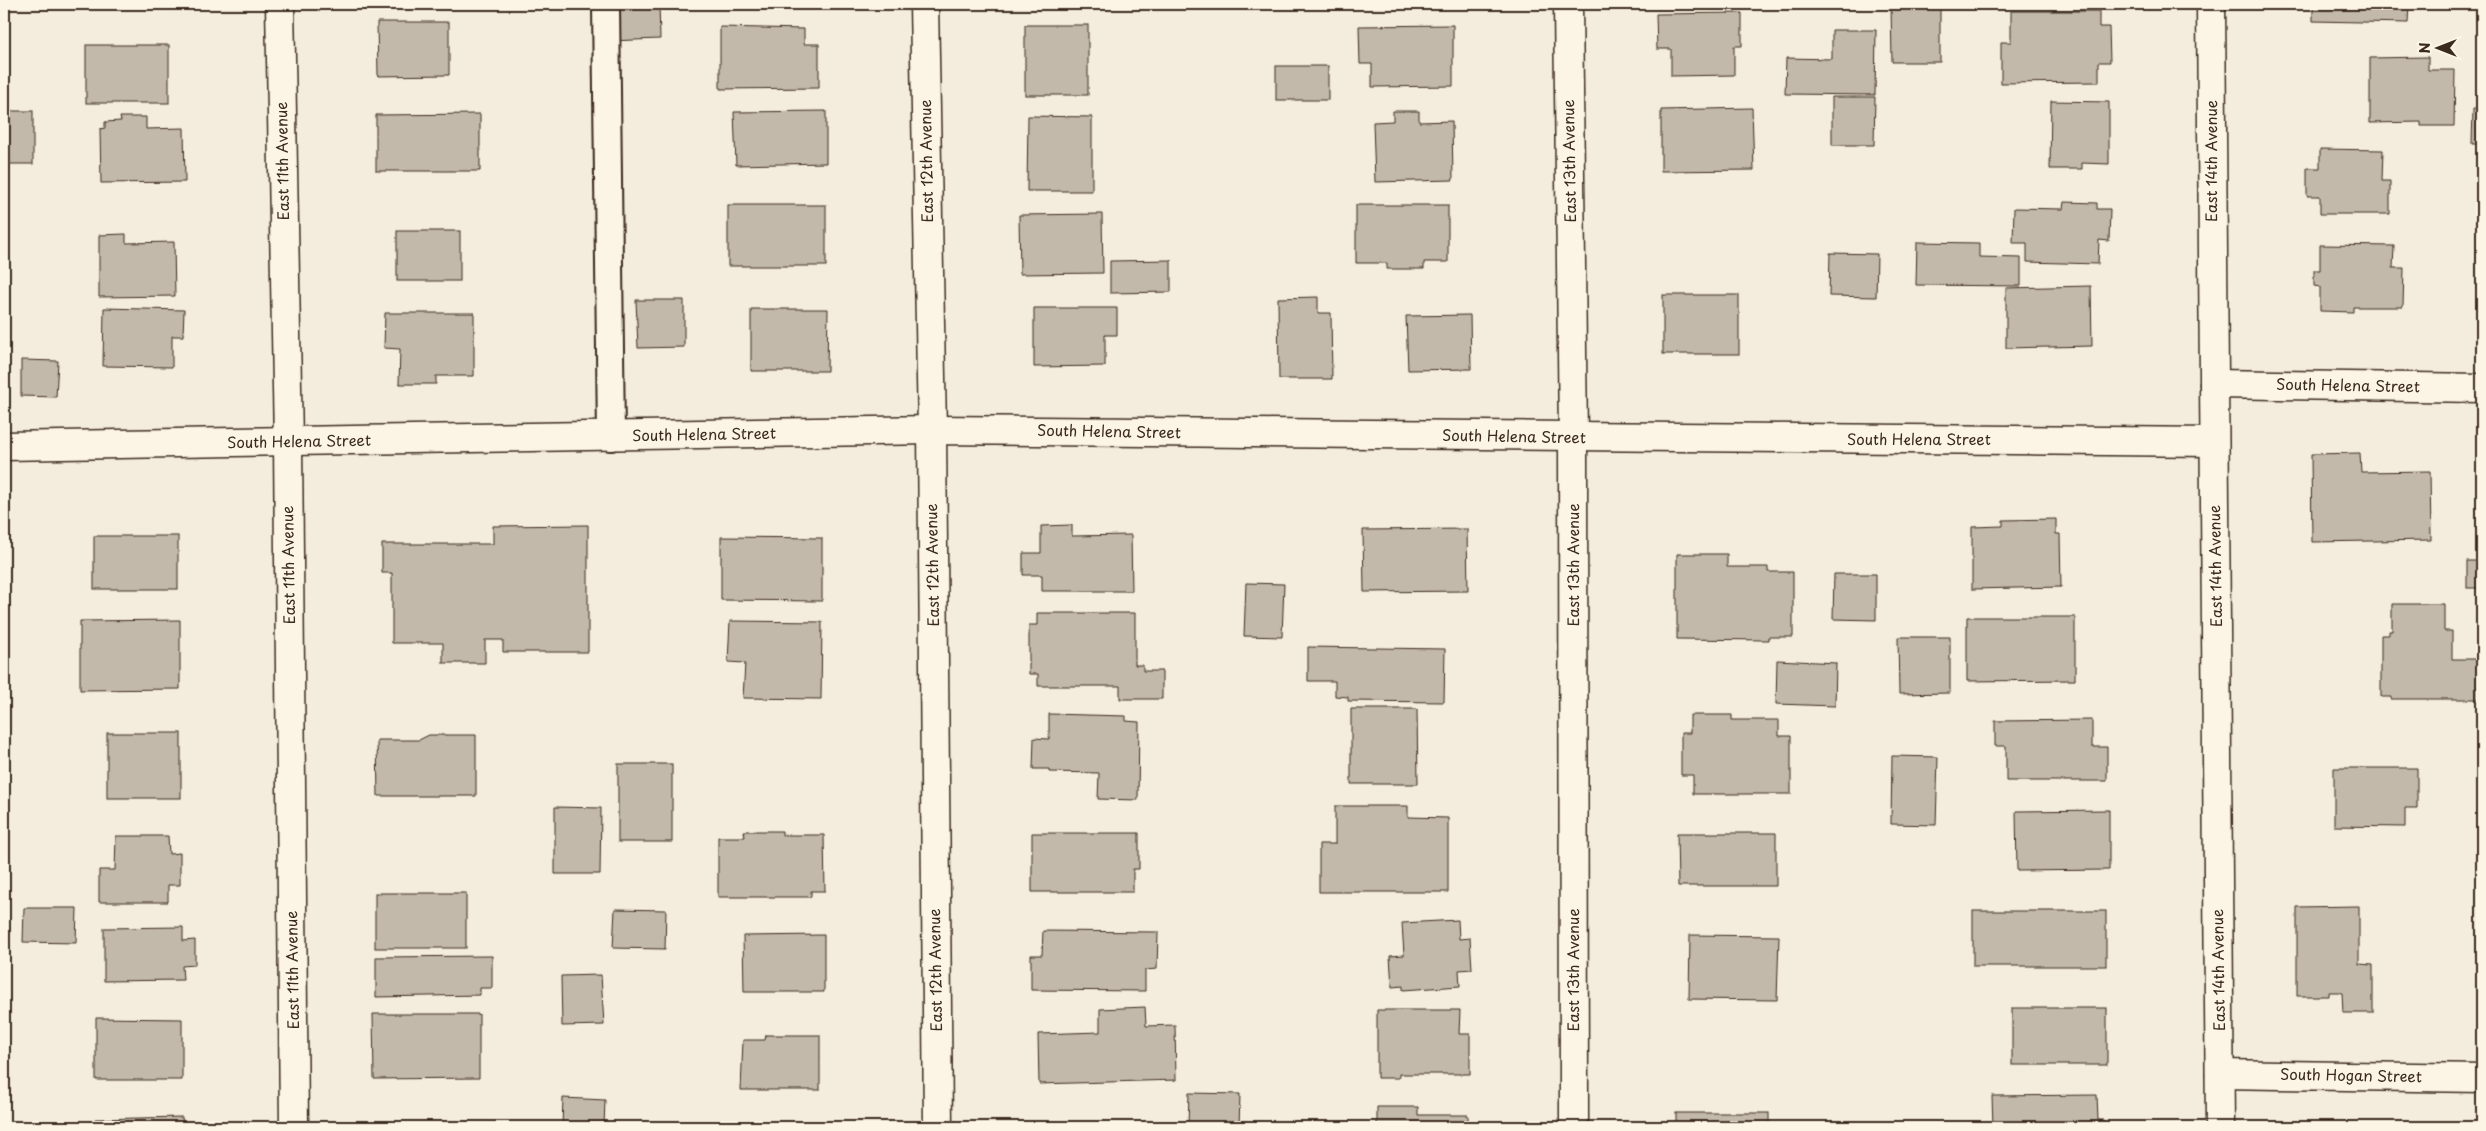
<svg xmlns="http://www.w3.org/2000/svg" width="2486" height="1131" font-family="'Playpen Sans',sans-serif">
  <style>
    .building { fill: #c3b9aa; stroke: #3b2a1e }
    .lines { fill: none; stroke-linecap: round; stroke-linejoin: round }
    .lane-casing { stroke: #3b2a1e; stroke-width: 30 }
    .street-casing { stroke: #3b2a1e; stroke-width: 31 }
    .lane { stroke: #fcf5e5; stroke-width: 26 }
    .street { stroke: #fcf5e5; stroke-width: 28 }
    .labels { text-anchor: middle; stroke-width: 4; stroke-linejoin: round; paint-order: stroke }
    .street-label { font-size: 15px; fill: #3b2a1e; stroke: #fcf5e5 }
  </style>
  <rect width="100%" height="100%" fill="#f4eddd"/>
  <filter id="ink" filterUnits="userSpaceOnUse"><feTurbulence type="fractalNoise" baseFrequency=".02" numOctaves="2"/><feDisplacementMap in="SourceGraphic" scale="10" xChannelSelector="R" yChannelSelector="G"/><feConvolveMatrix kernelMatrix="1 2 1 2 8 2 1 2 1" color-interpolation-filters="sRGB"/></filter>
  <g filter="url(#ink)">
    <g class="building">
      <path d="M608 4H659L660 39 609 41Z"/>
      <path d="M1891 4H1940V62H1892Z"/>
      <path d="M2313 4H2409L2408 23 2313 21Z"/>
      <path d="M2011 11H2099V27H2109L2110 62H2099V82L2001 83V42H2011Z"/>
      <path d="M1742 13V46H1734V75L1671 76V49H1657L1656 14Z"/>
      <path d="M377 22H449V75L378 76Z"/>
      <rect x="1025" y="25" width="63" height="70"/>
      <path d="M1453 25V86L1372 87V64H1360L1359 26Z"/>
      <path d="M720 27 804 29V44H819V88L720 89Z"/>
      <path d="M1832 30H1876L1875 95 1785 94 1786 58 1832 59Z"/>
      <rect x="86" y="45" width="83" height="58"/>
      <path d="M2428 57V70H2455L2454 126H2421V122L2370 123V58Z"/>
      <rect x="1276" y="66" width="52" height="34"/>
      <path d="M1832 97H1875L1874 145H1832Z"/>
      <path d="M2051 101 2109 102V164L2082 163V169H2050Z"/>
      <path d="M1752 108 1754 170 1661 171V110Z"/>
      <path d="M2473 109H2482V144H2472Z"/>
      <rect x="4" y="111" width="29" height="53"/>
      <path d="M826 111V163L736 165 734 112Z"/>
      <path d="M1393 111H1419V122L1452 121 1453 180 1375 182 1373 122 1393 121Z"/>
      <path d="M480 114V171H376V115Z"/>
      <path d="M1028 116 1092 117V191H1027Z"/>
      <path d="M120 117H146V129L184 128 185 182 101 183 100 129 105 128V122L121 121Z"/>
      <path d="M2320 149 2383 150 2382 181H2390V214H2320V196H2307V168H2320Z"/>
      <path d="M2064 202 2097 203V209H2110L2109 241 2099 240 2098 264 2027 262V243H2013L2014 208 2063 209Z"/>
      <rect x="728" y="205" width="98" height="61"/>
      <path d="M1356 205H1448V262H1424V269H1387V263H1356Z"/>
      <path d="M1102 214 1103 273 1020 274 1019 215Z"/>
      <rect x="397" y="231" width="63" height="50"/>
      <path d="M126 234V243L174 242 175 296 99 297V235Z"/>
      <path d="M1917 242 1979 243V257L2021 258V286L1916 285Z"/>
      <path d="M2320 245 2394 246 2393 268H2404L2403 307H2353V312L2320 311V287L2314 286V270H2320Z"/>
      <path d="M1830 253 1877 254 1876 297 1829 296Z"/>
      <path d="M1171 260V292L1110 293V261Z"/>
      <path d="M2091 286 2092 346 2006 348V288Z"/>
      <rect x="1663" y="295" width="76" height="59"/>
      <path d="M1318 297V313H1331L1332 379H1279L1278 298Z"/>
      <path d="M636 300H684V347L638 348Z"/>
      <path d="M104 308 184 310 183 336H172V367L103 366Z"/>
      <path d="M1034 308H1117V335H1105V366L1034 367Z"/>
      <path d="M751 309H828L827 371H751Z"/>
      <path d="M385 313H474V376H436V384H399L400 349 384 348Z"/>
      <path d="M1470 315 1471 369 1408 370 1406 316Z"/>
      <path d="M21 360 58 361 56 397 21 396Z"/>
      <path d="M2360 453 2361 472 2430 471 2431 540 2312 542 2311 454Z"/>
      <path d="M2056 519V534H2060L2061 587 1972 589V527L2003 526V520Z"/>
      <path d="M588 525V652H503V640H485V663H443V643H392V573H382V544H493V526Z"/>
      <path d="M1072 525V536L1131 535 1132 591H1042V575H1023V553H1041V526Z"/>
      <path d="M1467 529 1468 591 1364 592 1363 530Z"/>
      <rect x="94" y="536" width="84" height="53"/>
      <path d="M721 537 822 538V601L721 600Z"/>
      <path d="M1677 554H1727V567H1768V572H1793V637H1768V640L1677 639Z"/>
      <rect x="2467" y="561" width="15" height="27"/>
      <path d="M1834 574H1876V620L1833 619Z"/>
      <path d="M1246 583 1284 584 1282 637 1244 636Z"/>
      <path d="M2392 604H2444V631H2452V659H2481V699H2391V697H2381V635H2389V631H2392Z"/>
      <path d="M1037 613H1135V665H1143V671H1162V699H1120V686H1038V674H1029V625H1037Z"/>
      <path d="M1967 617H2075V680L1967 681Z"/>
      <path d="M180 620V689L80 690V621Z"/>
      <path d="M730 621 822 622 821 699 743 698 745 663 728 662Z"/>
      <path d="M1898 637H1950V693L1899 694Z"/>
      <path d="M1308 647 1445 649 1444 702 1348 701V697L1335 696V681H1308Z"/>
      <path d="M1777 660 1836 663 1835 706 1776 704Z"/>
      <path d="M1351 709H1417L1418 784H1351Z"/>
      <path d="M1049 714 1126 716V721L1139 722 1138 800 1098 799 1099 773 1049 772V769H1033L1034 738 1049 739Z"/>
      <path d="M1690 715H1732V720H1779V736H1791V794H1693V775H1681V733H1690Z"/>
      <path d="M2092 720V747H2107V781H2006V746H1995V721Z"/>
      <rect x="107" y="733" width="74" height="65"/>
      <path d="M429 735H476V796H378L377 740H419Z"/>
      <path d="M1892 756 1938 757 1936 825 1891 824Z"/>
      <rect x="618" y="764" width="54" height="78"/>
      <path d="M2334 768H2417V808H2405V827L2334 826Z"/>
      <path d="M1335 806H1408V817L1448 818V892H1319V844H1335Z"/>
      <path d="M555 807 601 808 600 874H555Z"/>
      <path d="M2109 810V870L2017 871 2016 811Z"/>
      <path d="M744 831H782V835H824L825 891H811V897H718V837H745Z"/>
      <path d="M1032 833H1139V869H1133V892H1032Z"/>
      <path d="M1677 833H1776V886H1678Z"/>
      <path d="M116 836H168L169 854 180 853V885H168V902H99V870H115Z"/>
      <rect x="375" y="893" width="91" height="55"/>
      <path d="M2359 906V964L2373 965V1013H2343L2342 992H2329V996H2297V907Z"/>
      <path d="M24 908H77L76 943 23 942Z"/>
      <path d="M615 909 666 910 665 949 613 948Z"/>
      <rect x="1973" y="911" width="133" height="55"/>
      <path d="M1458 920 1459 939 1470 938 1472 969 1459 970 1460 986 1403 990V986L1392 987 1390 956 1404 955 1402 923Z"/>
      <path d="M183 927V941L195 940V965L182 966 183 980 104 981V928Z"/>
      <path d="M1043 931 1158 932 1157 969 1145 970V991L1031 990V955H1042Z"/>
      <path d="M824 935V992H744L743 936Z"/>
      <path d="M1690 935 1779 936 1777 1000 1689 999Z"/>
      <path d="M492 956V988H480V995L376 997V957Z"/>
      <path d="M601 975 604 1025 562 1026 561 976Z"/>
      <path d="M1145 1007 1146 1026 1175 1025 1176 1080 1039 1084 1038 1034 1100 1032V1009Z"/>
      <rect x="2012" y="1008" width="95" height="57"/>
      <path d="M1377 1010H1460L1459 1034H1470V1074H1399V1078H1377Z"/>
      <path d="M373 1014H479V1078L374 1079Z"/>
      <path d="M96 1018 182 1019V1080H96Z"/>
      <path d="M766 1035H820V1090H741L743 1040H765Z"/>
      <path d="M1189 1093 1240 1094 1239 1127H1188Z"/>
      <path d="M2097 1095 2098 1120H2104V1127H1993L1992 1096Z"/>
      <path d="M563 1098 605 1100 604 1127 562 1126Z"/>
      <path d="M1377 1107H1418V1115H1468V1127H1377Z"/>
      <rect x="1676" y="1113" width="93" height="14"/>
      <path d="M182 1117 183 1127H95V1119Z"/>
      <path d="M764 1123 828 1126V1127H764Z"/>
      <rect x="376" y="1125" width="104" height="2"/>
    </g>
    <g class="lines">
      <defs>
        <path id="lane" d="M606 4 611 437"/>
        <g id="street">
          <path d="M280 4 288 442 294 1127"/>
          <path d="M924 4 932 430 938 1127"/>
          <path d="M1568 4 1573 438 1574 1127"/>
          <path d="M2211 4 2220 1127"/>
          <path d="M2214 384 2482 388"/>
          <path d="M4 446 932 430 2214 442"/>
          <path d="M2220 1074 2482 1078"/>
        </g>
      </defs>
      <use href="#lane" class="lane-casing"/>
      <use href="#street" class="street-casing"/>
      <use href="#lane" class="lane"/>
      <use href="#street" class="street"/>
    </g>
  </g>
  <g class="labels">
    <g class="street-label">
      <text transform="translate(283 161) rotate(-91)" y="5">East 11th Avenue</text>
      <text transform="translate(927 161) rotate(-91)" y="5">East 12th Avenue</text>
      <text transform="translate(1570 161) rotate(-91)" y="5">East 13th Avenue</text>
      <text transform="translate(2212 161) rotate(-90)" y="5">East 14th Avenue</text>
      <text transform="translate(2348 386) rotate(1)" y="5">South Helena Street</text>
      <text transform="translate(1109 432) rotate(1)" y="5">South Helena Street</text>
      <text transform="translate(704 435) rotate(-1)" y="5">South Helena Street</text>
      <text transform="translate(1514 437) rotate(1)" y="5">South Helena Street</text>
      <text x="1919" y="445">South Helena Street</text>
      <text transform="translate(299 442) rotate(-1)" y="5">South Helena Street</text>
      <text transform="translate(289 565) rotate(-91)" y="5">East 11th Avenue</text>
      <text transform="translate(933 565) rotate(-91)" y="5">East 12th Avenue</text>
      <text transform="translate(1574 565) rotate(-90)" y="5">East 13th Avenue</text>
      <text transform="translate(2216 566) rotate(-91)" y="5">East 14th Avenue</text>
      <text transform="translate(293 970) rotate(-91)" y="5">East 11th Avenue</text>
      <text transform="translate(936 970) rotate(-91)" y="5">East 12th Avenue</text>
      <text transform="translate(1574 970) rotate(-90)" y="5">East 13th Avenue</text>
      <text transform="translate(2219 970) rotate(-91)" y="5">East 14th Avenue</text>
      <text transform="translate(2351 1076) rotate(1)" y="5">South Hogan Street</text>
    </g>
  </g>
  <rect width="2486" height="1131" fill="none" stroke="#fcf5e5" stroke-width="20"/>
  <rect x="10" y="10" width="2466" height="1111" fill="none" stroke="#3b2a1e" stroke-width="2" filter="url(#ink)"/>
  <g transform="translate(2438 48) rotate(270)" stroke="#fcf5e5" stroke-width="4" paint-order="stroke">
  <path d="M0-4L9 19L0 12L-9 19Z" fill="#3b2a1e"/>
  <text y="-8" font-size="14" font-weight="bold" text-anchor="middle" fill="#3b2a1e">N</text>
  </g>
</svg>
